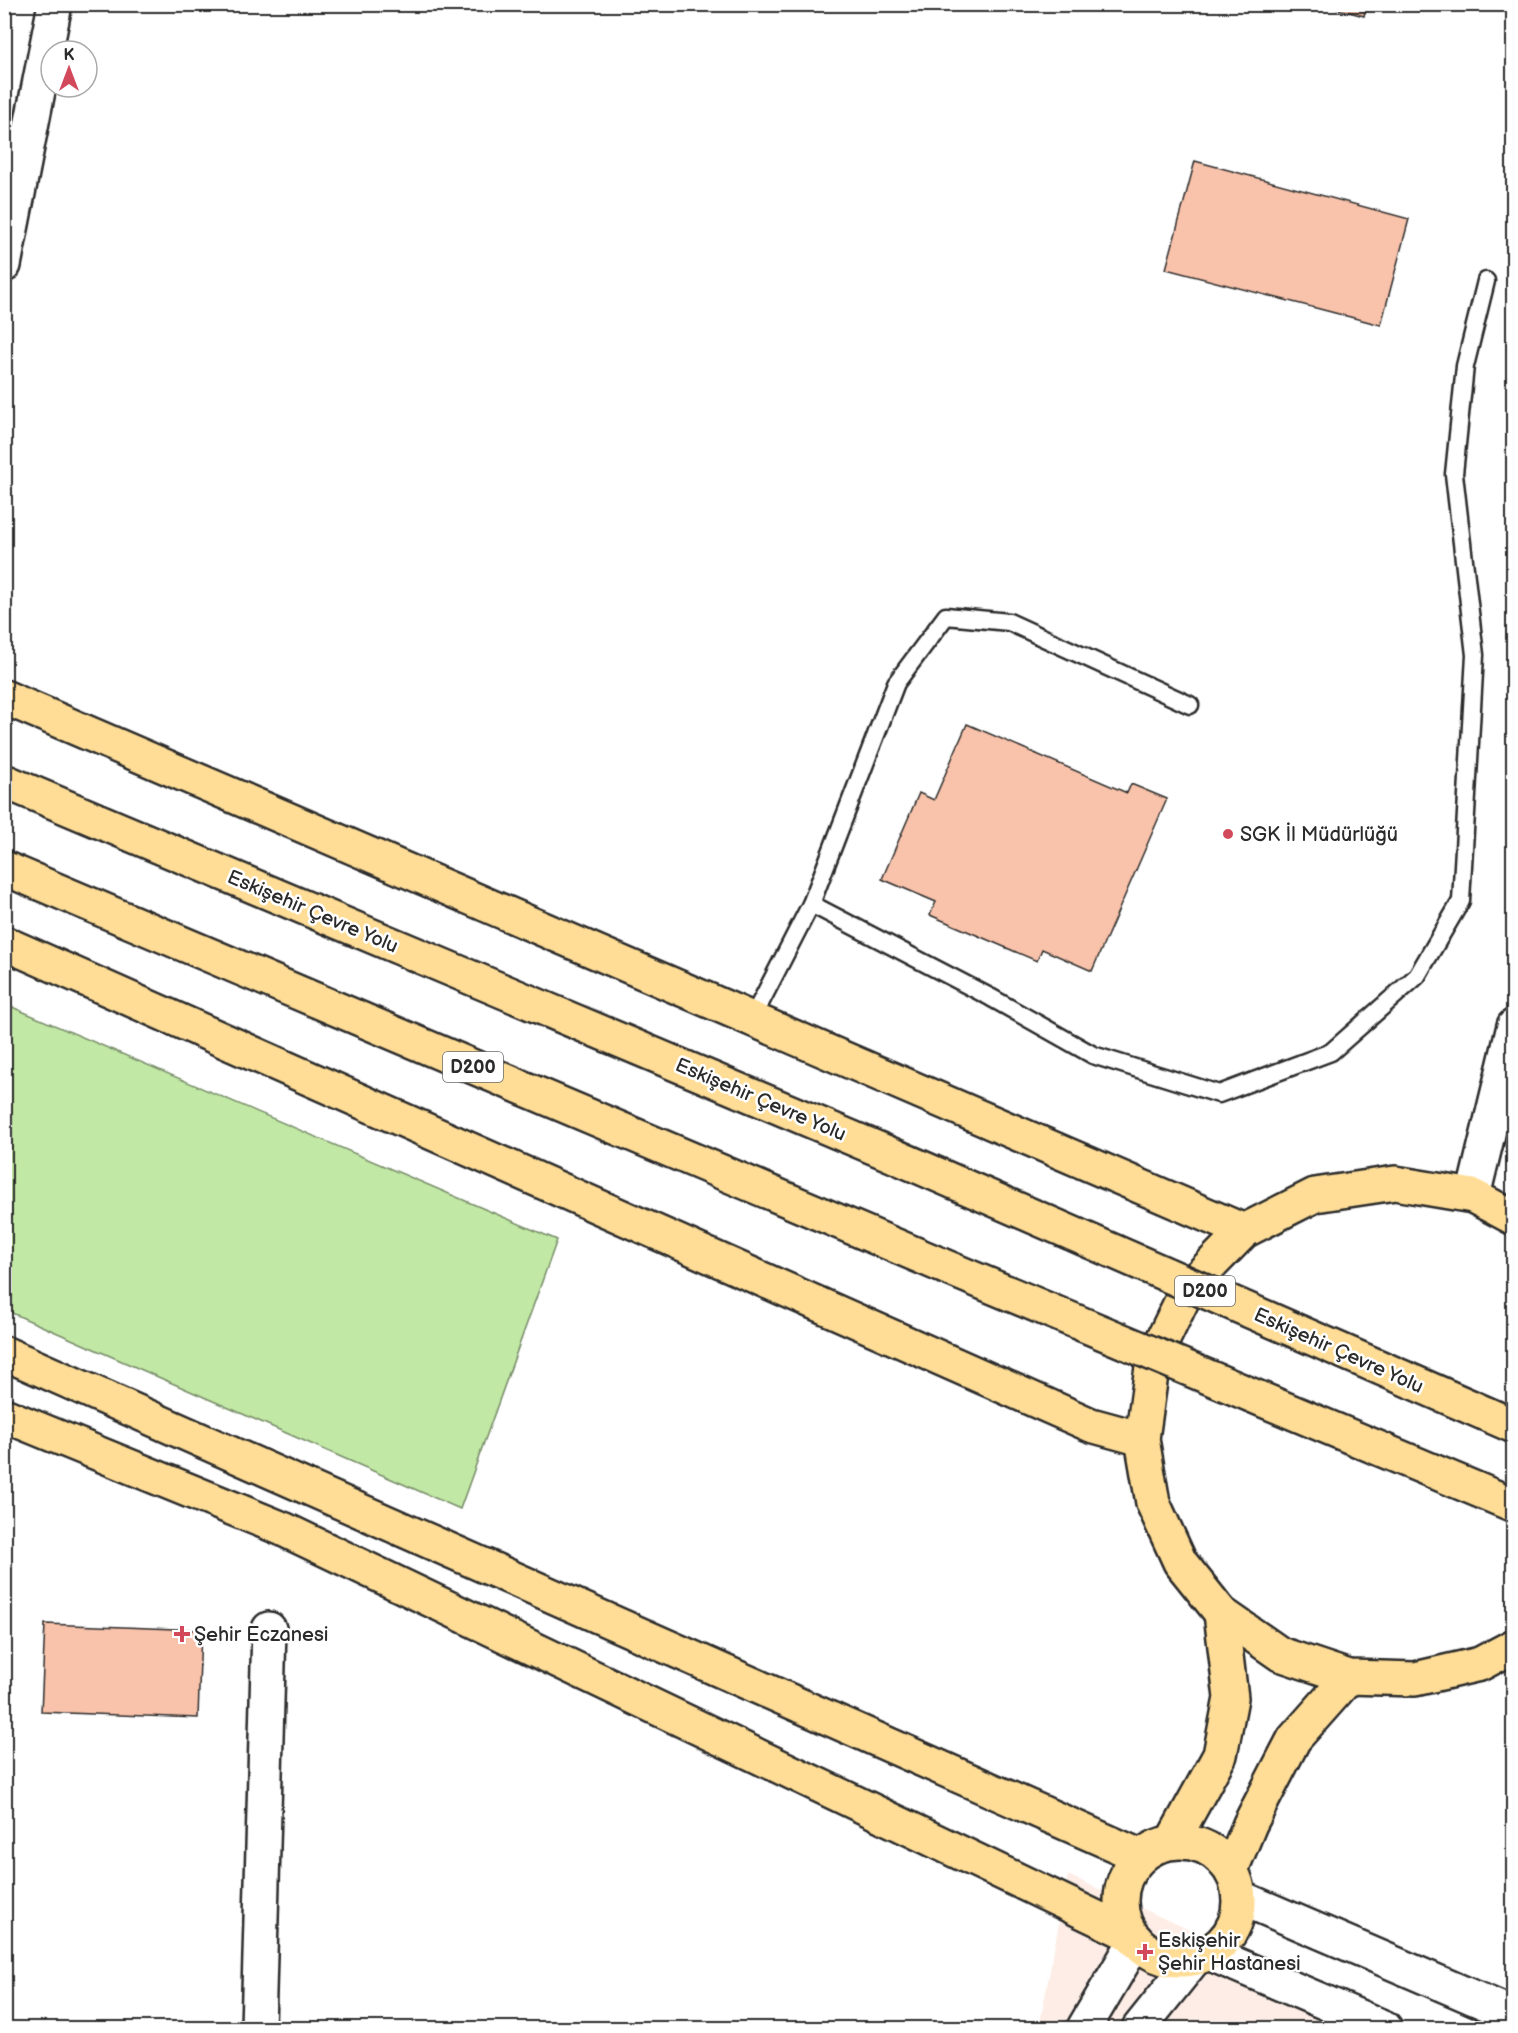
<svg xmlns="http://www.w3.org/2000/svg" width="1518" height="2033" font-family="'Balsamiq Sans',sans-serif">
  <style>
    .built { fill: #fdede6 }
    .green { fill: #c1e8a4; stroke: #768a68; stroke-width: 1.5 }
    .building { fill: #f9c3ab; stroke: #2b2b2b; stroke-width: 1.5 }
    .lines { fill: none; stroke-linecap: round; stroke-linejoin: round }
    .lane-casing { stroke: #2b2b2b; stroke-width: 21 }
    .street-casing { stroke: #2b2b2b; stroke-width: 38 }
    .secondary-casing { stroke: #2b2b2b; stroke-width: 38 }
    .primary-casing { stroke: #2b2b2b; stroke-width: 38 }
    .highway-casing { stroke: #2b2b2b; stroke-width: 38 }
    .lane { stroke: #fff; stroke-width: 16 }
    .street { stroke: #fff; stroke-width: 33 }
    .secondary { stroke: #fff; stroke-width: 33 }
    .primary { stroke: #ffdd96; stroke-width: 33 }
    .highway { stroke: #ffdd96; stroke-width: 33 }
    .highway-bridge-casing { stroke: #2b2b2b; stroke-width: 38; stroke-linecap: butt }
    .highway-bridge { stroke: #ffdd96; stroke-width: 33 }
    .poi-dot { fill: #d1495b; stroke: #fff; stroke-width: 2 }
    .labels { text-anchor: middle; stroke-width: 5; stroke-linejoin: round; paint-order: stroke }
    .shield { fill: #fff; stroke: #6b6b6b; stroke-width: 1.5 }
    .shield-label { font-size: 18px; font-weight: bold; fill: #2b2b2b }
    .poi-label { font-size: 20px; fill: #2b2b2b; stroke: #fff; text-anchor: start }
    .street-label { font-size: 20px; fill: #2b2b2b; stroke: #fff }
  </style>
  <rect width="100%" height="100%" fill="#fff"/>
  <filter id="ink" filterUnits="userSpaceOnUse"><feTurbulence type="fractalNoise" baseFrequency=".0167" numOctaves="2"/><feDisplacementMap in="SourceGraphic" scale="12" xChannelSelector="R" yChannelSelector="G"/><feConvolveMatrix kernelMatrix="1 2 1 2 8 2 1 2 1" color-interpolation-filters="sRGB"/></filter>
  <g filter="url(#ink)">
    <path class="built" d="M1068 1875 1406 2028H1039Z"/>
    <path class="green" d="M5 1004 557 1240 460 1509 5 1310Z"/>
    <g class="building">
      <path d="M1319 4H1367L1364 16Z"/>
      <path d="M1195 161 1409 219 1381 325 1166 269Z"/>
      <path d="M967 724 1127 793 1131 784 1167 799 1092 971 1042 949 1037 961 930 915 936 902 882 879 919 793 934 800Z"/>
      <path d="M45 1624 201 1630 198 1718 41 1712Z"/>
    </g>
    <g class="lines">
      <defs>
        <g id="lane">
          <path d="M811 904 990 997 1093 1055 1219 1094 1331 1052 1417 976 1461 901 1475 655 1454 474 1465 366 1486 281"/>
          <path d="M752 1019 811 904 896 683 946 616 1009 622 1190 705"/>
        </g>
        <g id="street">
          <path d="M4 265 55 4"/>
          <path d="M1473 1196 1514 1026"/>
          <path d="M258 2028 269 1629"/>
        </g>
        <g id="secondary">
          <path d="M1239 1897 1514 2015"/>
          <path d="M1209 1953 1385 2028"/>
          <path d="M1084 2028 1136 1940"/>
          <path d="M1139 2028 1195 1958"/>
        </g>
        <g id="primary">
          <path d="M4 1353 1140 1856"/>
          <path d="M4 1415 283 1529 1130 1934"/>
          <circle cx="1180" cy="1901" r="59"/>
          <path d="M1172 1842 1220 1755 1231 1698 1221 1613"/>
          <path d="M1231 1870 1250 1824 1294 1739 1349 1677"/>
        </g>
        <g id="highway">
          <path d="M4 697 1244 1231"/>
          <path d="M4 781 897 1157"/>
          <path d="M4 868 941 1265"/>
          <path d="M4 943 1091 1425 1142 1439"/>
          <path d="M1514 1218 1473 1196 1395 1183 1315 1195 1244 1231 1188 1288 1153 1360 1142 1439 1153 1503 1180 1562 1221 1613 1280 1654 1349 1677 1415 1679 1480 1664 1514 1646"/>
        </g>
      </defs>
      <use href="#lane" class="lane-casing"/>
      <use href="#street" class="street-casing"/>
      <use href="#secondary" class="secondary-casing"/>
      <use href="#primary" class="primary-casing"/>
      <use href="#highway" class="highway-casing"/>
      <use href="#lane" class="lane"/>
      <use href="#street" class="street"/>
      <use href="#secondary" class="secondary"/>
      <use href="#primary" class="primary"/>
      <use href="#highway" class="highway"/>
      <defs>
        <g id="highway-bridge">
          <path d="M897 1157 1514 1426"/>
          <path d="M941 1265 1514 1505"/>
        </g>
      </defs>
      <use href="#highway-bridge" class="highway-bridge-casing"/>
      <use href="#highway-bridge" class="highway-bridge"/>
    </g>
  </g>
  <g class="poi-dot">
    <circle cx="1228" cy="834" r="6"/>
    <path d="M179 1625h6v6h6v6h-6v6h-6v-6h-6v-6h6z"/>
    <path d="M1142 1943h6v6h6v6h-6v6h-6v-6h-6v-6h6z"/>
  </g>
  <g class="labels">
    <g class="shield">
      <rect x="443" y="1052" width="60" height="30" rx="4.5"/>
      <rect x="1175" y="1276" width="60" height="30" rx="4.5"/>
    </g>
    <g class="shield-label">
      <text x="473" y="1073">D200</text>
      <text x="1205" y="1297">D200</text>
    </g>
    <g class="poi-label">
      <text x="1240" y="841">SGK İl Müdürlüğü</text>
      <text x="194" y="1641">Şehir Eczanesi</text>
      <text x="1158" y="1947">Eskişehir<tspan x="1158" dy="23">Şehir Hastanesi</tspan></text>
    </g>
    <g class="street-label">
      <text transform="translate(313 911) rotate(23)" y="7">Eskişehir Çevre Yolu</text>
      <text transform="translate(761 1099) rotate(23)" y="7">Eskişehir Çevre Yolu</text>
      <text transform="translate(1339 1350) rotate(24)" y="7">Eskişehir Çevre Yolu</text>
    </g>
  </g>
  <rect width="1518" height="2033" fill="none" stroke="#fff" stroke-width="24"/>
  <rect x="12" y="12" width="1494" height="2009" fill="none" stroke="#2b2b2b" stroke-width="2" filter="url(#ink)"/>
  <g transform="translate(69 69)"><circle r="28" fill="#ffffff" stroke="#aaaaaa" stroke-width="1.5"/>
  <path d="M0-4.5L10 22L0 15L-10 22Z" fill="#d1495b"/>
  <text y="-9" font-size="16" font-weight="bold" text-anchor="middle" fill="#2b2b2b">K</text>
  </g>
</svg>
